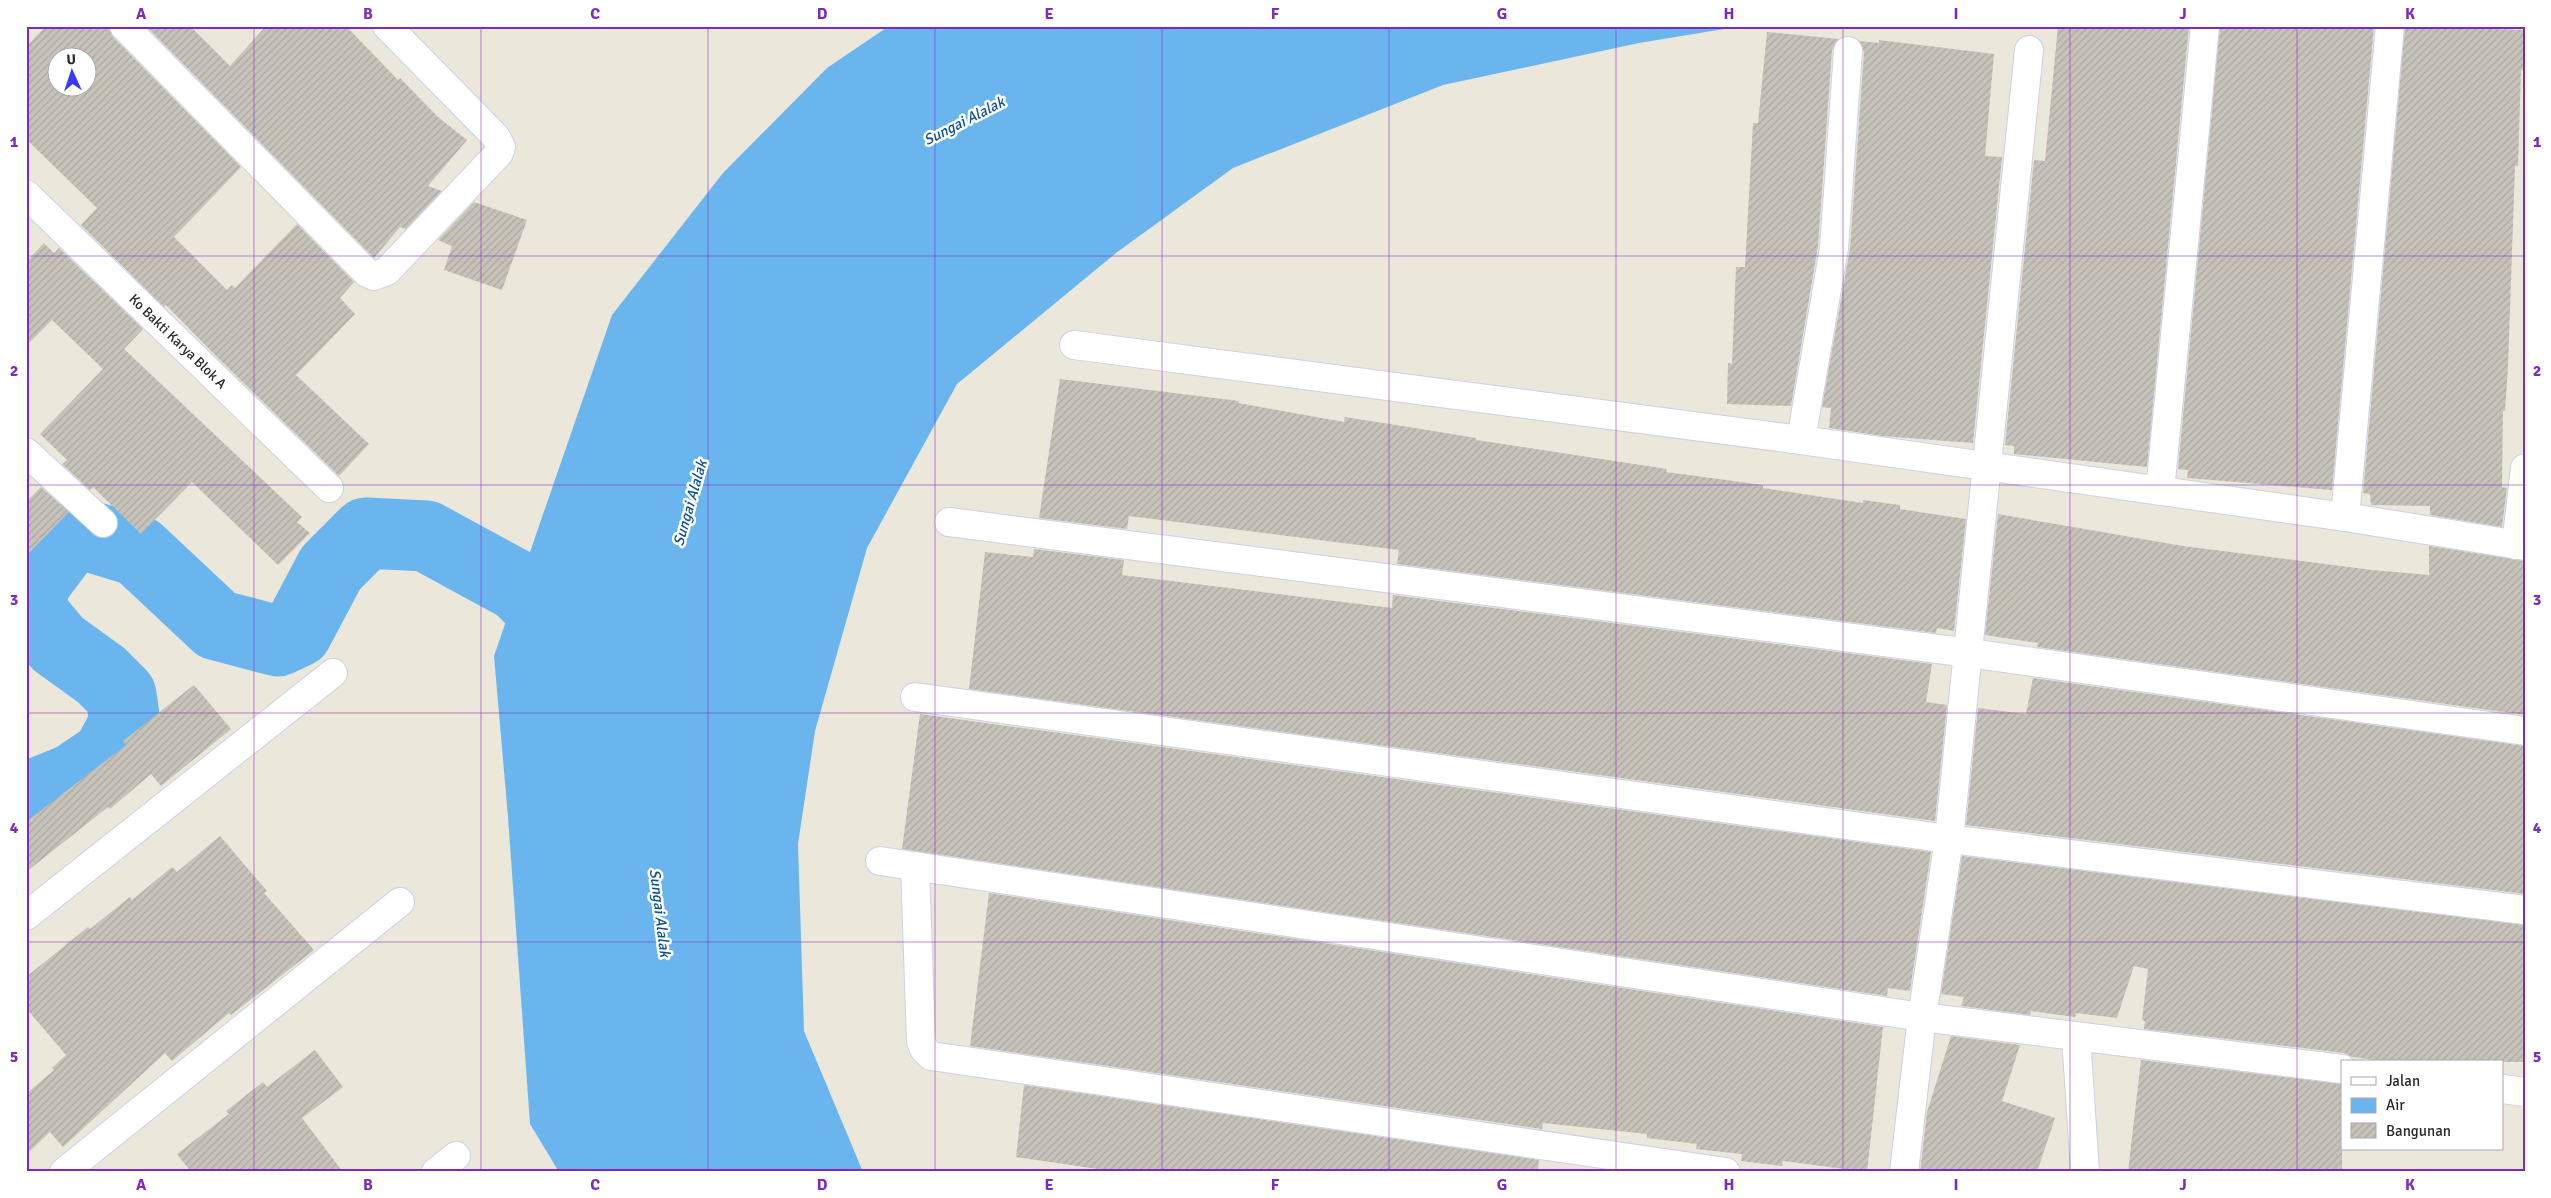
<svg xmlns="http://www.w3.org/2000/svg" width="2551" height="1198" font-family="Signika,sans-serif">
  <style>
    .water { fill: #6bb5ef }
    .lines { fill: none; stroke-linecap: round; stroke-linejoin: round }
    .river { stroke: #6bb5ef; stroke-width: 71 }
    .building { fill: url(#building-hatch); fill-rule: evenodd }
    .minor-casing { stroke: #cfd0e2; stroke-width: 30 }
    .minor { stroke: #fff; stroke-width: 28 }
    .grid { fill: none; stroke: #7b2cbf; stroke-width: 1; stroke-opacity: 0.55 }
    .labels { text-anchor: middle; stroke-width: 5; stroke-linejoin: round; paint-order: stroke }
    .street-label { font-size: 14px; fill: #292929; stroke: #fff }
    .water-label { font-size: 15px; font-style: italic; fill: #0c509a; stroke: #fff }
    .neatline { fill: none; stroke: #7b2cbf; stroke-width: 2 }
    .grid-label { font-size: 16px; text-anchor: middle; font-weight: bold; fill: #7b2cbf }
  </style>
  <defs>
    <pattern id="building-hatch" width="6" height="6" patternUnits="userSpaceOnUse" patternTransform="scale(1.25)"><rect width="6" height="6" fill="#c7c3ba"/><path d="M-1 1l2-2M0 6l6-6M5 7l2-2" fill="none" stroke="#aba8a0"/></pattern>
  </defs>
  <rect width="100%" height="100%" fill="#ebe7da"/>
  <path class="water" d="M889 26H1742L1639 43 1443 85 1233 168 1116 253 957 384 867 548 815 731 798 844 804 1031 863 1172H559L530 1124 508 817 494 656 612 315 723 173 827 68Z"/>
  <g class="lines">
    <path class="river" d="M26 798 73 779 107 756 125 723 121 695 101 675 58 644 33 614 32 587 68 539 89 536 138 551 217 625 278 641 297 632 331 568 366 533 426 536 518 586 589 656"/>
  </g>
  <g class="building">
    <path d="M46 26H109L113 37 241 167 174 237 227 290 232 285 235 288 297 224 354 282 340 298 355 314 296 375 369 444 339 476 217 357 166 305 164 307 81 225 97 208 26 139V47ZM58 58H88V88H58Z"/>
    <path d="M146 26H190L230 66 266 26H346L398 80 400 78 438 117 467 140 428 186 442 191 406 229 400 227 374 258Z"/>
    <path d="M2058 26H2189L2147 467 2014 454V446L2005 445 2034 160 2045 161Z"/>
    <path d="M2220 26H2374L2332 490 2187 478 2188 470 2178 469Z"/>
    <path d="M2405 26 2525 30V70H2521L2518 166H2515L2508 367 2505 411H2503L2502 487 2507 488 2502 527 2430 515V506L2371 505 2370 494 2363 493Z"/>
    <path d="M1767 32 1839 39 1832 50 1818 246 1791 406 1727 404 1728 363 1732 364 1736 267H1745L1753 123H1758Z"/>
    <path d="M1879 40 1994 54 1985 156 2002 157 1973 443 1882 436 1829 428 1831 408 1822 407 1850 249 1864 52 1859 41 1879 43Z"/>
    <path d="M474 202 527 220 502 290 444 270 452 246 438 240Z"/>
    <path d="M44 243 54 253 59 248 143 329 124 349 302 517 297 522 310 533 278 565 192 482 141 534 93 487 90 490 62 464 67 460 40 434 103 369 52 320 26 346V262Z"/>
    <path d="M1060 379 1239 401 1238 403 1344 422 1345 417 1427 430 1476 438V440L1667 469 1666 472 1763 485V488L1863 503V500L1900 505V509L1966 519 1954 631 1937 628 1936 633 1397 564 1399 550 1129 516 1127 529 1039 518Z"/>
    <path d="M41 487 69 512 26 556V502Z"/>
    <path d="M1998 514 2183 546 2372 570 2429 575V546L2525 561V715L2037 647 2038 643 1985 635Z"/>
    <path d="M1034 549 1124 560 1122 575 1392 608 1393 595 1932 664 1926 702 1947 705 1935 821 969 689 985 552 1033 557Z"/>
    <path d="M2033 678 2525 746V894L1966 825 1978 708 2026 714Z"/>
    <path d="M194 685 231 729 161 786 151 774 110 809 108 807 26 872V822L126 745 123 741Z"/>
    <path d="M920 714 1931 852 1910 991 1888 988 1887 996 902 849Z"/>
    <path d="M220 836 267 891 264 893 314 950 231 1015 229 1013 172 1061 165 1053 63 1147 50 1132 26 1155V1094L54 1070 52 1068 66 1055 26 1008V977L88 927 90 929 130 897 132 900 172 867 177 872Z"/>
    <path d="M1962 856 2525 925V1062H2392L2352 1057 2344 1053 2144 1029 2145 1021 2142 1020 2148 969 2134 966 2117 1018 2076 1013 2075 1017 2031 1011 2030 1015 1961 1006 1964 997 1941 994Z"/>
    <path d="M989 893 1883 1027 1867 1172 1783 1161 1782 1166 1741 1161 1742 1154 1696 1149 1697 1144 1647 1138V1134L1543 1123 1542 1129 970 1046Z"/>
    <path d="M1951 1036 2020 1045 2002 1101 2055 1118 2037 1172H1920L1927 1112Z"/>
    <path d="M315 1050 343 1087 302 1118 343 1172H191L177 1154 229 1114 226 1111 263 1082 267 1087Z"/>
    <path d="M2141 1060 2342 1084V1172H2128Z"/>
    <path d="M1024 1085 1539 1160 1538 1172H1118L1016 1157Z"/>
  </g>
  <g class="lines">
    <defs>
      <g id="minor">
        <path d="M124 26 367 273 374 276 387 271 499 153 501 147 496 137 387 26"/>
        <path d="M26 194 329 488"/>
        <path d="M1074 345 1801 440 2345 517 2525 546"/>
        <path d="M1801 440 1834 248 1848 51"/>
        <path d="M26 452 103 523"/>
        <path d="M2160 491 2205 26"/>
        <path d="M2345 517 2390 26"/>
        <path d="M949 522 1969 653 2525 731"/>
        <path d="M2516 545 2525 468"/>
        <path d="M915 697 1949 839 2525 910"/>
        <path d="M880 861 1922 1017 2342 1069"/>
        <path d="M915 866 921 1041 924 1049 931 1056 1726 1172"/>
        <path d="M26 916 333 673"/>
        <path d="M2076 1036 2085 1172"/>
        <path d="M2502 1089 2525 1092"/>
        <path d="M64 1172 400 902"/>
        <path d="M436 1172 456 1156"/>
        <path d="M1904 1172 1922 1017 1949 839 2029 50"/>
      </g>
    </defs>
    <use href="#minor" class="minor-casing"/>
    <use href="#minor" class="minor"/>
  </g>
  <path class="grid" d="M254 26V1172M481 26V1172M708 26V1172M935 26V1172M1162 26V1172M1389 26V1172M1616 26V1172M1843 26V1172M2070 26V1172M2297 26V1172M26 256H2525M26 485H2525M26 713H2525M26 942H2525"/>
  <g class="labels">
    <g class="street-label">
      <text transform="translate(178 341) rotate(44)" y="5">Ko Bakti Karya Blok A</text>
    </g>
    <g class="water-label">
      <text transform="translate(964 121) rotate(-27)" y="5">Sungai Alalak</text>
      <text transform="translate(690 503) rotate(-74)" y="5">Sungai Alalak</text>
      <text transform="translate(660 913) rotate(83)" y="5">Sungai Alalak</text>
    </g>
  </g>
  <rect width="2551" height="1198" fill="none" stroke="#ffffff" stroke-width="55"/>
  <rect x="2341" y="1060" width="162" height="90" fill="#ffffff" stroke="#a9a9a9"/>
  <rect x="2351" y="1077" width="25" height="8" fill="#ffffff" stroke="#a9a9a9"/>
  <text x="2386" y="1086" font-size="15" fill="#292929">Jalan</text>
  <rect x="2351" y="1098" width="25" height="15" fill="#6bb5ef" stroke="#a9a9a9"/>
  <text x="2386" y="1110" font-size="15" fill="#292929">Air</text>
  <rect x="2351" y="1123" width="25" height="15" fill="url(#building-hatch)" stroke="#a9a9a9"/>
  <text x="2386" y="1136" font-size="15" fill="#292929">Bangunan</text>
  <g transform="translate(72 72) rotate(357)"><circle r="24" fill="#ffffff" stroke="#a9a9a9"/>
  <path d="M0-4L9 19L0 12L-9 19Z" fill="#3739fc"/>
  <text y="-8" font-size="14" font-weight="bold" text-anchor="middle" fill="#292929">U</text>
  </g>
  <rect x="28" y="28" width="2496" height="1142" class="neatline"/>
  <g class="grid-label">
    <text x="141" y="19">A</text>
    <text x="368" y="19">B</text>
    <text x="595" y="19">C</text>
    <text x="822" y="19">D</text>
    <text x="1049" y="19">E</text>
    <text x="1275" y="19">F</text>
    <text x="1502" y="19">G</text>
    <text x="1729" y="19">H</text>
    <text x="1956" y="19">I</text>
    <text x="2183" y="19">J</text>
    <text x="2410" y="19">K</text>
    <text x="14" y="147">1</text>
    <text x="2537" y="147">1</text>
    <text x="14" y="376">2</text>
    <text x="2537" y="376">2</text>
    <text x="14" y="605">3</text>
    <text x="2537" y="605">3</text>
    <text x="14" y="833">4</text>
    <text x="2537" y="833">4</text>
    <text x="14" y="1062">5</text>
    <text x="2537" y="1062">5</text>
    <text x="141" y="1190">A</text>
    <text x="368" y="1190">B</text>
    <text x="595" y="1190">C</text>
    <text x="822" y="1190">D</text>
    <text x="1049" y="1190">E</text>
    <text x="1275" y="1190">F</text>
    <text x="1502" y="1190">G</text>
    <text x="1729" y="1190">H</text>
    <text x="1956" y="1190">I</text>
    <text x="2183" y="1190">J</text>
    <text x="2410" y="1190">K</text>
  </g>
</svg>
